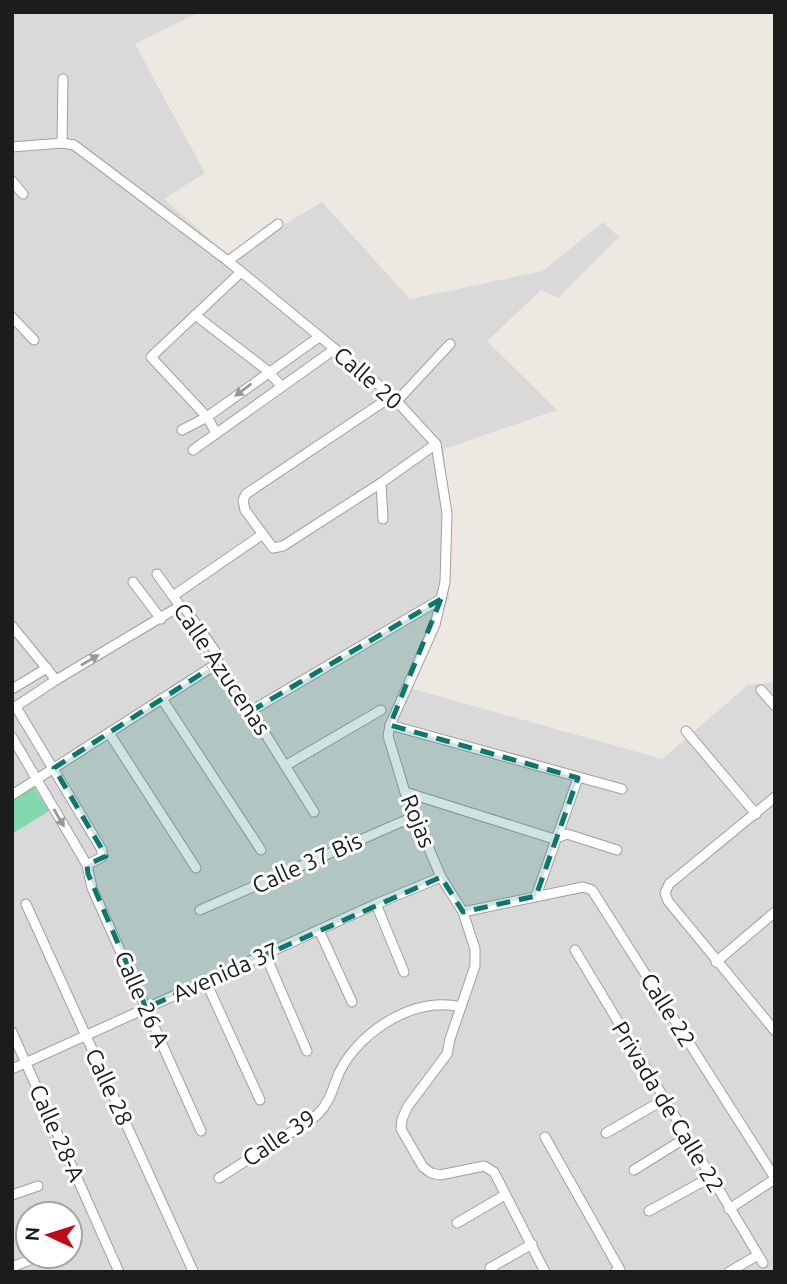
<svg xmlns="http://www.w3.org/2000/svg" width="787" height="1284" font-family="Ubuntu,sans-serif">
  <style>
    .residential { fill: #dad9d9; fill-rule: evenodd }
    .pitch { fill: #84d8b0 }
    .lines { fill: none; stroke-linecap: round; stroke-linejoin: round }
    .street-casing { stroke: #a0a0a0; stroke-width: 11 }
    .street { stroke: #fff; stroke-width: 9 }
    .oneway { fill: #999 }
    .marked { fill: #0f766e; fill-opacity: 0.2; stroke: #0f766e; stroke-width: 5; stroke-dasharray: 14 9; stroke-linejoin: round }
    .labels { text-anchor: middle; stroke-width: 6; stroke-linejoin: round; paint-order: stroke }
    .street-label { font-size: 23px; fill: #1c1c1c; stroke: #fff }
  </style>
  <rect width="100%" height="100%" fill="#ede8e2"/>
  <path class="residential" d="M12 12H200L135 44 205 173 164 199 230 257 322 202 410 299 543 271 603 222 619 237 558 298 541 290 487 341 557 410 444 449 449 598 410 688 662 759 748 685 775 682V1272H12ZM28 1214H70V1256H28Z"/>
  <path class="pitch" d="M33 785 49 811 12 834V798Z"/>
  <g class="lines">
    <defs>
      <g id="street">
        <path d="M62 143 63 79"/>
        <path d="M12 147 62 143 74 145 228 261 392 396 436 444 447 513 445 582 435 625 390 725 388 736 405 792 441 877 463 912 475 949V966L450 1039 447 1054 408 1106 402 1119 401 1129 423 1167 431 1173 440 1175 484 1166 494 1172 545 1272"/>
        <path d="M12 181 23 194"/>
        <path d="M228 261 278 224"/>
        <path d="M195 315 268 371 281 386"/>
        <path d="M12 317 34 340"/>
        <path d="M392 396 246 494 243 500 245 510 273 548 283 546 381 483 436 444"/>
        <path d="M397 401 450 344"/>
        <path d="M182 430 207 417 319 337"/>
        <path d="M216 433 207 417 151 357 241 272"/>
        <path d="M193 450 335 349"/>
        <path d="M381 483 383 519"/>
        <path d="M157 574 180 606 186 610 215 651 218 663 251 711 314 812"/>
        <path d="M133 582 161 619"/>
        <path d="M173 596 263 534"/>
        <path d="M12 626 56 680"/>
        <path d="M12 689 47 668"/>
        <path d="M761 690 775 706"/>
        <path d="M162 699 261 850"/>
        <path d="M12 706 16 707 102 850V857L87 865 12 737"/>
        <path d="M12 709 56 680 180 606"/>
        <path d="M251 711 441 599"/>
        <path d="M390 725 622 789"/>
        <path d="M686 731 756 814"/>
        <path d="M109 733 196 868"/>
        <path d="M285 766 381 710"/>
        <path d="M405 792 554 839 567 834 617 850"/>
        <path d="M12 795 218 663"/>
        <path d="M775 797 669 884 665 893 668 901 775 1031"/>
        <path d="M87 865 92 888 201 1131"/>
        <path d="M536 896 578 778"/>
        <path d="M26 904 193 1271"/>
        <path d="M376 904 404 972"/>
        <path d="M200 910 415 816"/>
        <path d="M463 912 583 887 592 890 775 1178"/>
        <path d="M319 930 352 1002"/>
        <path d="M575 950 763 1263"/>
        <path d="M265 954 307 1051"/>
        <path d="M716 962 775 912"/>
        <path d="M206 982 260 1100"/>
        <path d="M12 1032 119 1272"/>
        <path d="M12 1069 376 904 441 877"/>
        <path d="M606 1133 665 1099"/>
        <path d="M545 1137 620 1270 615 1272"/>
        <path d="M634 1170 687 1137"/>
        <path d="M219 1178C241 1164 264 1149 287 1135 297 1128 310 1122 318 1114 331 1101 333 1086 340 1071 361 1030 415 996 461 1007"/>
        <path d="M12 1195 38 1186"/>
        <path d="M729 1209 775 1179"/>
        <path d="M649 1211 711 1177"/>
        <path d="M457 1223 505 1195"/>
        <path d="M12 1267 40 1256"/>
        <path d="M490 1268 532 1244"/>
        <path d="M729 1272 758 1255"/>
      </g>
    </defs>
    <use href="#street" class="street-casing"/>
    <use href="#street" class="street"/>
  </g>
  <defs><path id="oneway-solid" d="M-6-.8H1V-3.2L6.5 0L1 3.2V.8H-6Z" transform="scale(1.75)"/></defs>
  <g class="oneway">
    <use href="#oneway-solid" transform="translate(243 390) rotate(143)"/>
    <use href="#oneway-solid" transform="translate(90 660) rotate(-30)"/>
    <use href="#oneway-solid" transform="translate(59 818) rotate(60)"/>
  </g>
  <path class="marked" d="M441 599 390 725 578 778 536 896 463 912 441 877 146 1008 88 874 87 865 106 856 54 768 218 663 251 711Z"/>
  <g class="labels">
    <g class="street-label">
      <text transform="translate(368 378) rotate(41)" y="8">Calle 20</text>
      <text transform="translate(222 669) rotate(56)" y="8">Calle Azucenas</text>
      <text transform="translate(418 821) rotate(68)" y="8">Rojas</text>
      <text transform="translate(307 863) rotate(-24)" y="8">Calle 37 Bis</text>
      <text transform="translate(226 972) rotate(-24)" y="8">Avenida 37</text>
      <text transform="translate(142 999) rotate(66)" y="8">Calle 26 A</text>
      <text transform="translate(668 1010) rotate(58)" y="8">Calle 22</text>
      <text transform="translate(109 1087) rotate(65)" y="8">Calle 28</text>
      <text transform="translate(668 1107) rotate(59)" y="8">Privada de Calle 22</text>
      <text transform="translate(57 1133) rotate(66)" y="8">Calle 28-A</text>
      <text transform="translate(279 1138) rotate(-34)" y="8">Calle 39</text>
    </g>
  </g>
  <rect width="787" height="1284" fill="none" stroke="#1c1c1c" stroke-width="28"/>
  <g transform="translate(49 1235) rotate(274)"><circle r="33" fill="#ffffff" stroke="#a4a4a4" stroke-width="2"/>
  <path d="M0-5L12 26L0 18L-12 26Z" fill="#bd0b1b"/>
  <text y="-10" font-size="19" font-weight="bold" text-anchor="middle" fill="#1c1c1c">N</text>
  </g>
</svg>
